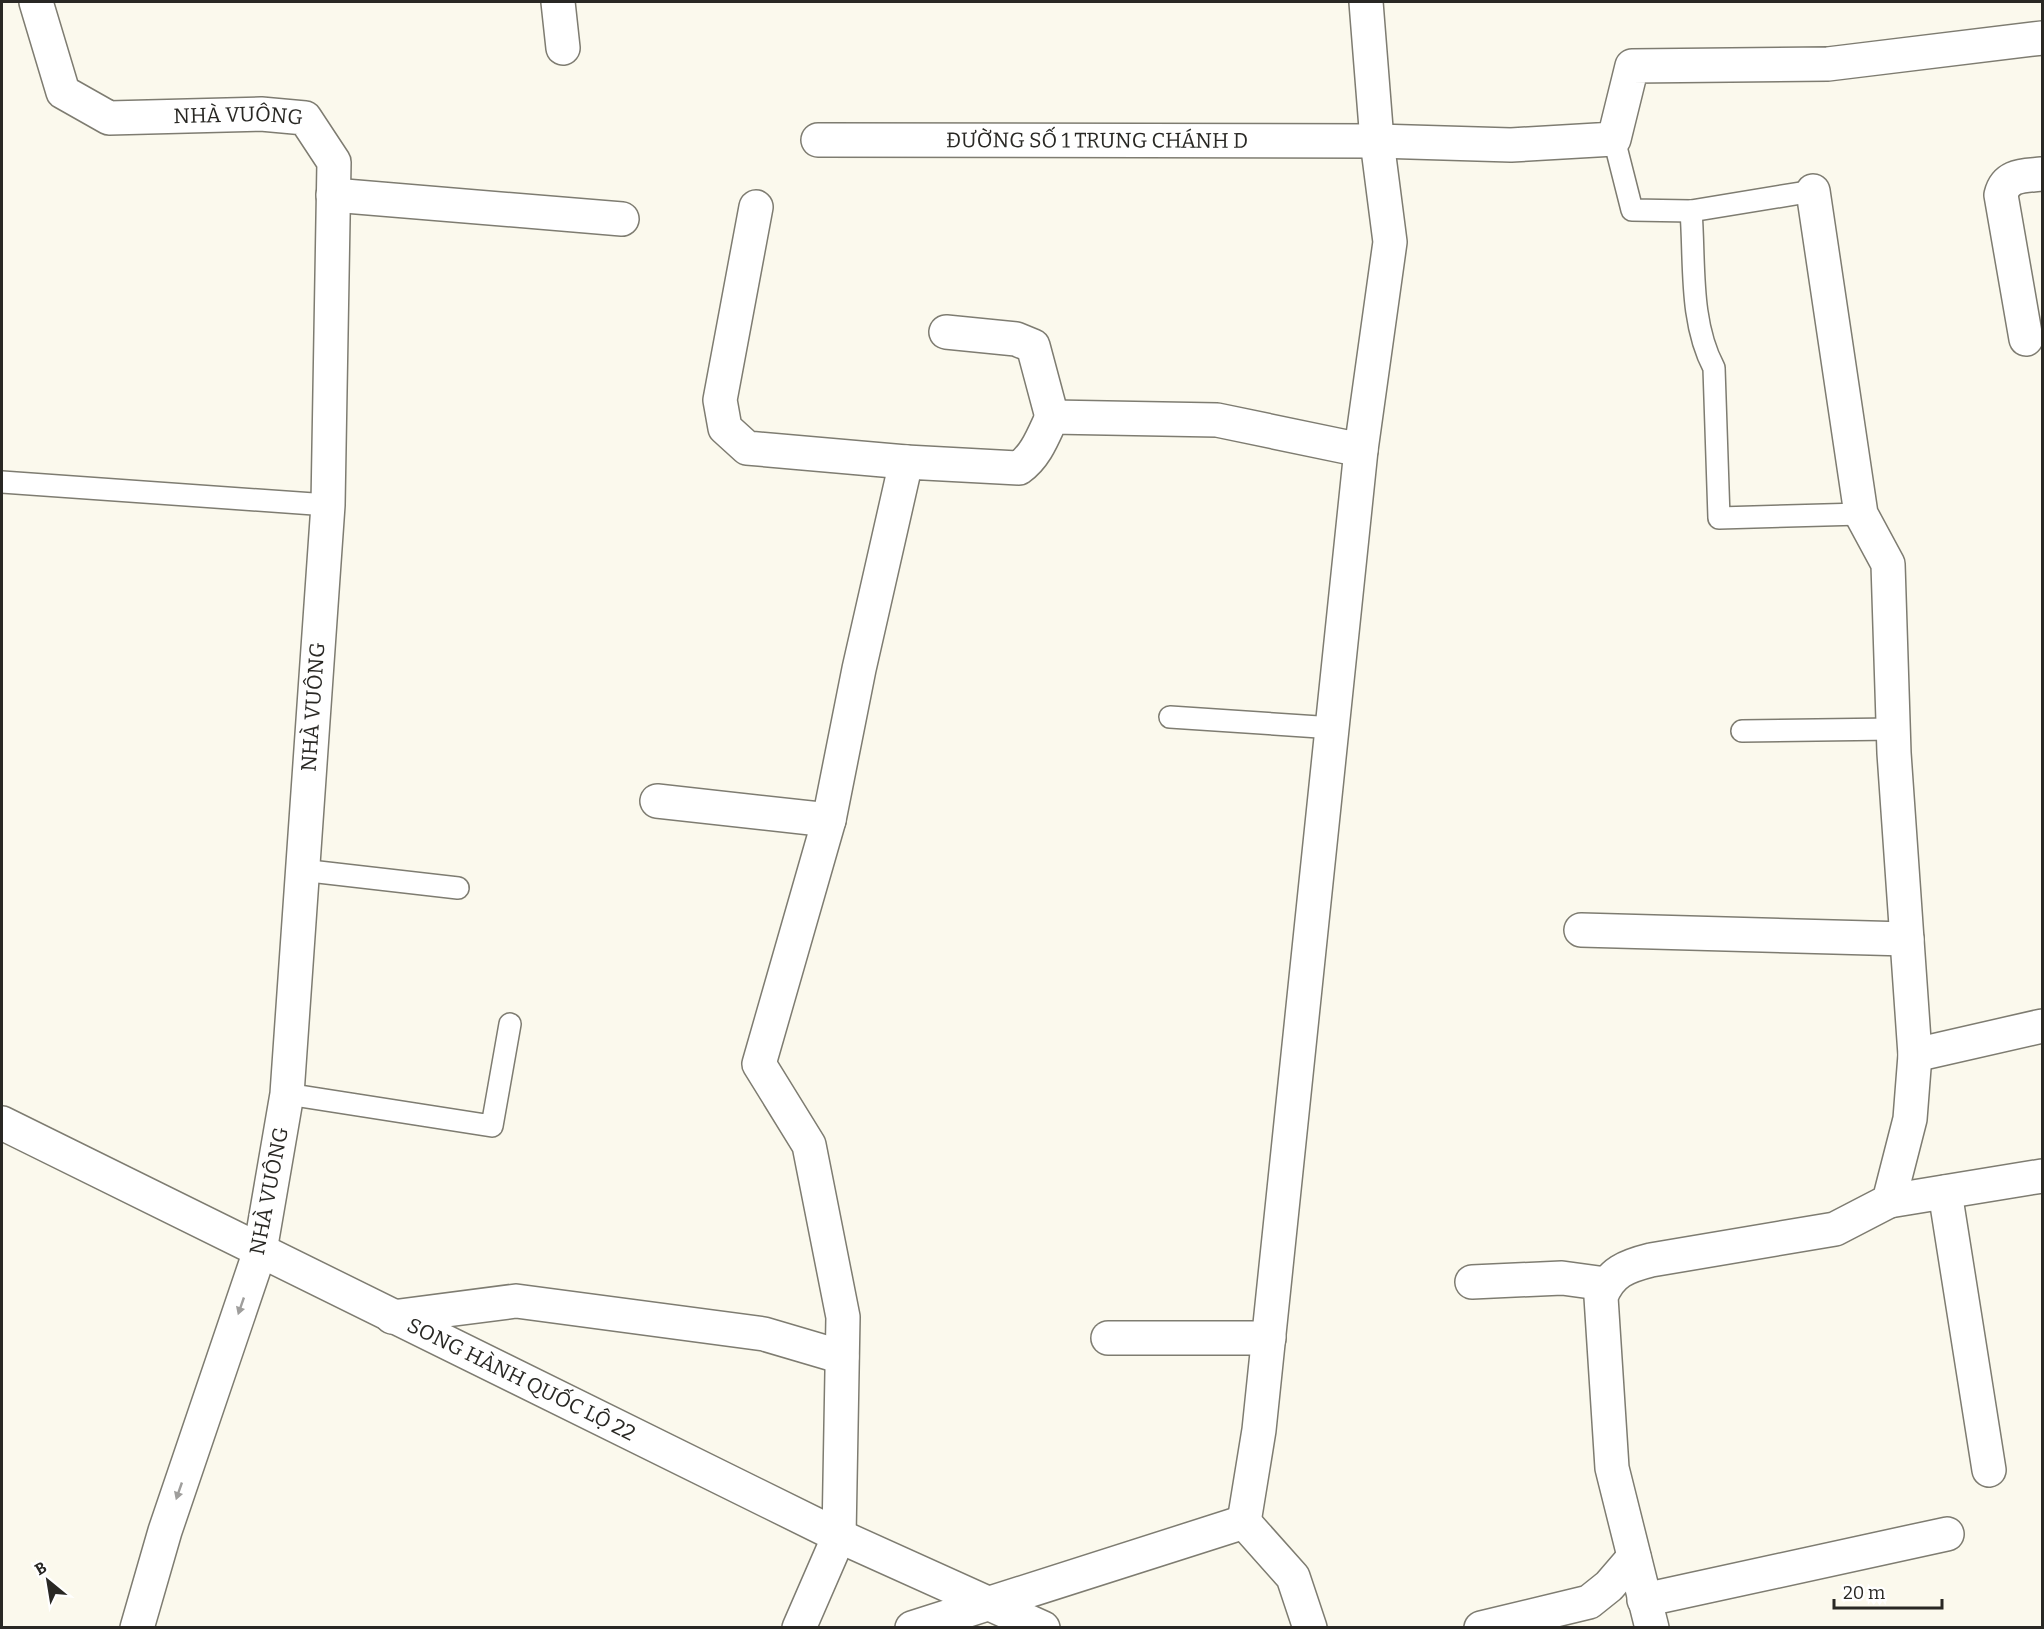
<svg xmlns="http://www.w3.org/2000/svg" width="2044" height="1629" font-family="Bitter,serif">
  <style>
    .lines { fill: none; stroke-linecap: round; stroke-linejoin: round }
    .service-casing { stroke: #7e7c71; stroke-width: 24 }
    .minor-casing { stroke: #7e7c71; stroke-width: 36 }
    .tertiary-casing { stroke: #7e7c71; stroke-width: 36 }
    .service { stroke: #fff; stroke-width: 21 }
    .minor { stroke: #fff; stroke-width: 33 }
    .tertiary { stroke: #fff; stroke-width: 33 }
    .oneway { fill: #9f9e9c }
    .labels { text-anchor: middle; stroke-width: 5; stroke-linejoin: round; paint-order: stroke }
    .street-label { font-size: 21px; fill: #292824; stroke: #fff }
  </style>
  <rect width="100%" height="100%" fill="#fbf9ed"/>
  <g class="lines">
    <defs>
      <g id="service">
        <path d="M1614 139 1632 210 1691 211 1813 191"/>
        <path d="M1691 211C1695 262 1689 321 1714 368L1719 518 1861 514"/>
        <path d="M2 482 328 505"/>
        <path d="M1170 717 1334 728"/>
        <path d="M1742 731 1894 729"/>
        <path d="M301 870 458 888"/>
        <path d="M287 1094 492 1126 510 1024"/>
      </g>
      <g id="minor">
        <path id="s1" d="M36 2 63 92 109 118 261 114 305 118 334 162 328 505 287 1094 260 1251"/>
        <path d="M558 2 563 48"/>
        <path id="s2" d="M818 140 1377 141 1511 145 1614 139 1632 66 1828 64 2042 38"/>
        <path d="M333 195 622 219"/>
        <path d="M756 207 720 400 725 428 747 448 906 462"/>
        <path d="M946 332 1016 339 1033 346 1052 417"/>
        <path d="M2026 339 2001 195C2006 174 2024 176 2042 174"/>
        <path d="M657 801 829 820"/>
        <path d="M1581 930 1907 939"/>
        <path d="M1915 1055 2042 1026"/>
        <path d="M1945 1192 1989 1470"/>
        <path d="M1889 1201 2042 1176"/>
        <path d="M1472 1282 1562 1278 1606 1284"/>
        <path d="M392 1317 516 1301 764 1334 842 1357"/>
        <path d="M1108 1338H1269"/>
        <path d="M1244 1522 1259 1430 1361 450 1390 242 1377 141 1366 2"/>
        <path d="M1244 1522 1293 1577 1310 1628"/>
        <path d="M1644 1600 1947 1534"/>
        <path d="M799 1628 839 1536 843 1317 809 1145 759 1064 829 820 859 669 906 462 1019 468C1036 456 1043 436 1052 417L1217 420 1361 450"/>
        <path d="M912 1628 1244 1522"/>
        <path d="M1481 1628 1589 1602 1609 1586 1634 1557"/>
        <path d="M1652 1628 1612 1468 1601 1297C1610 1272 1627 1266 1651 1260L1835 1229 1889 1201 1910 1119 1915 1055 1894 753 1888 564 1861 514 1813 191"/>
      </g>
      <g id="tertiary">
        <path id="s3" d="M2 1123 839 1536 1043 1628"/>
        <path d="M137 1628 165 1531 260 1251"/>
      </g>
    </defs>
    <use href="#service" class="service-casing"/>
    <use href="#minor" class="minor-casing"/>
    <use href="#tertiary" class="tertiary-casing"/>
    <use href="#service" class="service"/>
    <use href="#minor" class="minor"/>
    <use href="#tertiary" class="tertiary"/>
  </g>
  <defs><path id="oneway-solid" d="M-6-.8H1V-3.2L6.5 0L1 3.2V.8H-6Z" transform="scale(1.5)"/></defs>
  <g class="oneway">
    <use href="#oneway-solid" transform="translate(241 1306) rotate(109)"/>
    <use href="#oneway-solid" transform="translate(179 1491) rotate(109)"/>
  </g>
  <g class="labels">
    <g class="street-label">
      <text dy="7" stroke="none"><textPath href="#s1" startOffset="276">NHÀ VUÔNG</textPath></text>
      <text dy="7" stroke="none"><textPath href="#s2" startOffset="279">ĐƯỜNG SỐ 1 TRUNG CHÁNH D</textPath></text>
      <text transform="translate(313 707) rotate(-86)" y="7">NHÀ VUÔNG</text>
      <text transform="translate(269 1191) rotate(-79)" y="7">NHÀ VUÔNG</text>
      <text dy="7" stroke="none"><textPath href="#s3" startOffset="579">SONG HÀNH QUỐC LỘ 22</textPath></text>
    </g>
  </g>
  <rect width="2044" height="1629" fill="none" stroke="#292824" stroke-width="6"/>
  <g transform="translate(48 1581) rotate(330)" stroke="#ffffff" stroke-width="4.5" paint-order="stroke">
  <path d="M0-4.5L10 22L0 15L-10 22Z" fill="#292824"/>
  <text y="-9" font-size="16" font-weight="bold" text-anchor="middle" fill="#292824">B</text>
  </g>
  <path d="M1834 1599v9h108v-9" fill="none" stroke="#292824" stroke-width="3"/>
  <text x="1843" y="1599" font-size="18" fill="#292824" stroke="#ffffff" stroke-width="4.5" paint-order="stroke">20 m</text>
</svg>
